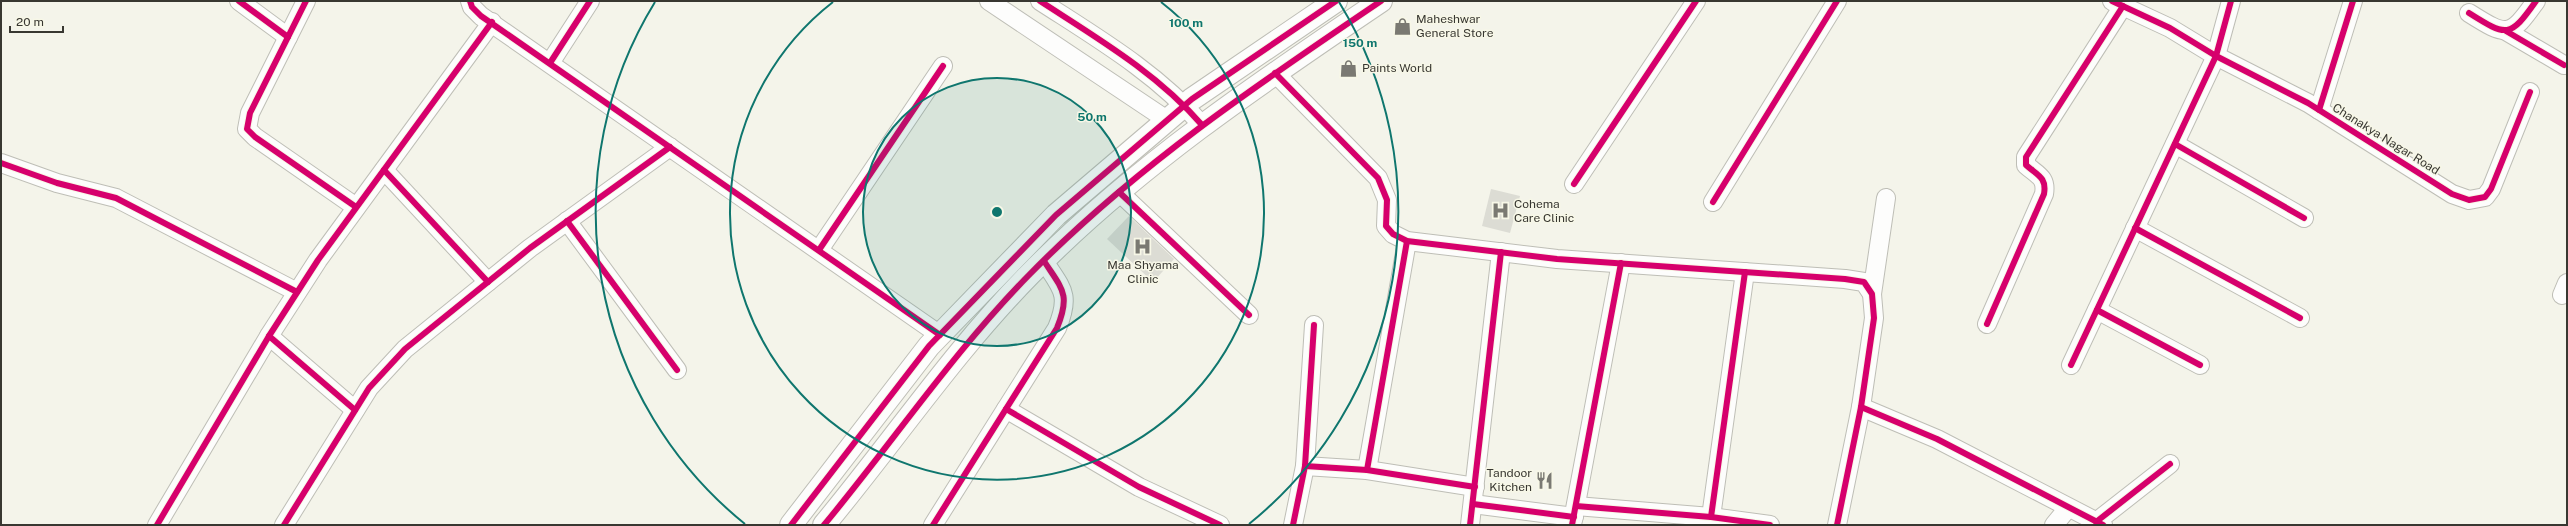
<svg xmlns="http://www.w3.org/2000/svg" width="2568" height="526" font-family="'Public Sans',sans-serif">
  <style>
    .building { fill: #dcdcd4 }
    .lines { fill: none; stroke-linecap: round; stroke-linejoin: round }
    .minor-casing { stroke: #bebeb6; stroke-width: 20 }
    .highway-casing { stroke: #bebeb6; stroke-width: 24 }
    .minor { stroke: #fdfdfc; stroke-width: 18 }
    .highway { stroke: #fdfdfc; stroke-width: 22 }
    .cycleway-casing { stroke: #f7f7e7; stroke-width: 8 }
    .cycleway { stroke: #d6006c; stroke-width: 6 }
    .ring { fill: none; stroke: #0f766e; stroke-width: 2 }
    .labels { text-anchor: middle; stroke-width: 3; stroke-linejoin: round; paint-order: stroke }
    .poi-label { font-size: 12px; fill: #383731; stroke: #f7f7e7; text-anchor: start }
    .street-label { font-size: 12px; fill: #383731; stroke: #f7f7e7 }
    .centre { fill: #0f766e; stroke: #f7f7e7; stroke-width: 2 }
    .ring-label { font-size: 12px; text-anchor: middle; font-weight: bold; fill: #0f766e; stroke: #f7f7e7; stroke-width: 3; stroke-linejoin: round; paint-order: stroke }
  </style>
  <rect width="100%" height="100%" fill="#f4f4ea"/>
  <g class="building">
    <path d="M1491 189 1520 196 1510 233 1482 226Z"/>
    <path d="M1129 216 1174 259 1153 282 1107 239Z"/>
  </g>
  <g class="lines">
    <defs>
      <g id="minor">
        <path d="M239 1 288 37"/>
        <path d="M306 1 250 113 247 129 255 137 356 207"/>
        <path d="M470 1 472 7 481 16 940 335"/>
        <path d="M989 1 1167 120"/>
        <path d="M1040 1C1097 38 1157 73 1202 125"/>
        <path d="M2112 1 2170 28 2216 56 2308 103 2452 194 2469 200 2485 197 2491 189 2530 92"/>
        <path d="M2469 13C2507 37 2510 38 2536 1"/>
        <path d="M2506 31 2564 65"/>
        <path d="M550 63 590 1"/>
        <path d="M1275 73 1378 178 1387 200 1386 226 1393 234 1407 241 1557 259 1845 279 1864 282 1872 294 1874 318 1861 407 1837 525"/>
        <path d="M2319 110 2353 1"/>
        <path d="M2175 144 2304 218"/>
        <path d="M1 163 57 183 116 198 297 292"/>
        <path d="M384 170 488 282"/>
        <path d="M1574 184 1696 1"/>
        <path d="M1119 192 1249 315"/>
        <path d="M1713 202 1837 1"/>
        <path d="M567 221 677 370"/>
        <path d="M2135 228 2300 318"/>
        <path d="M819 250 943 66"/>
        <path d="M1872 294 1886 198"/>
        <path d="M2562 295 2567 283"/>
        <path d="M2097 310 2200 365"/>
        <path d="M1987 324 2044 194C2047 177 2037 175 2026 165V157L2123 6"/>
        <path d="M269 336 355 410"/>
        <path d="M2071 365 2216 56 2231 1"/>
        <path d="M1861 407 1937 439 2103 525"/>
        <path d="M1006 409 1139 487 1220 525"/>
        <path d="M1305 466 1367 470 1475 487"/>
        <path d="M1367 470 1407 241"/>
        <path d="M1473 504 1574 517"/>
        <path d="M1576 506 1711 517 1770 525"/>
        <path d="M1711 517 1745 272"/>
        <path d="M2096 522 2170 464"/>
        <path d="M157 525 269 336 318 260 492 22"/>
        <path d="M284 525 369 388 405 349 530 248 670 147"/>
        <path d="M933 525 1057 328C1071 294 1062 289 1044 261"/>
        <path d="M1293 525 1305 466 1314 325"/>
        <path d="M1470 525 1501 252"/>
        <path d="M1572 525 1621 263"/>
        <path d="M2054 525 2068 508"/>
      </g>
      <g id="highway">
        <path d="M791 525 929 346 1056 215 1192 99 1336 1"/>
        <path d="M824 525C893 442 954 351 1030 274 1135 167 1258 84 1381 1"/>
      </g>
    </defs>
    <use href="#minor" class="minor-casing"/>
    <use href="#highway" class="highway-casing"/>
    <use href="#minor" class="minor"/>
    <use href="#highway" class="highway"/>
    <defs>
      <g id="cycleway">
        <path d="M239 1 288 37"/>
        <path d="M306 1 250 113 247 129 255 137 356 207"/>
        <path d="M470 1 472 7 481 16 940 335"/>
        <path d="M1040 1C1097 38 1157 73 1202 125"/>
        <path d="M2112 1 2170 28 2216 56 2308 103 2452 194 2469 200 2485 197 2491 189 2530 92"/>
        <path d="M2469 13C2507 37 2510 38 2536 1"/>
        <path d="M2506 31 2564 65"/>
        <path d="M550 63 590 1"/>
        <path d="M1275 73 1378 178 1387 200 1386 226 1393 234 1407 241 1557 259 1845 279 1864 282 1872 294 1874 318 1861 407 1837 525"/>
        <path d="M2319 110 2353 1"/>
        <path d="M2175 144 2304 218"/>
        <path d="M1 163 57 183 116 198 297 292"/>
        <path d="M384 170 488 282"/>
        <path d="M1574 184 1696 1"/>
        <path d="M1119 192 1249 315"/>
        <path d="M1713 202 1837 1"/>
        <path d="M567 221 677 370"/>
        <path d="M2135 228 2300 318"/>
        <path d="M819 250 943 66"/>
        <path d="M2097 310 2200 365"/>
        <path d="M1987 324 2044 194C2047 177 2037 175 2026 165V157L2123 6"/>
        <path d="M269 336 355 410"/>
        <path d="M2071 365 2216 56 2231 1"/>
        <path d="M1861 407 1937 439 2103 525"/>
        <path d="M1006 409 1139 487 1220 525"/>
        <path d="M1305 466 1367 470 1475 487"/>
        <path d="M1367 470 1407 241"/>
        <path d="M1473 504 1574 517"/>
        <path d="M1576 506 1711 517 1770 525"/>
        <path d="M1711 517 1745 272"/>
        <path d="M2096 522 2170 464"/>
        <path d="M157 525 269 336 318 260 492 22"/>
        <path d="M284 525 369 388 405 349 530 248 670 147"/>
        <path d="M791 525 929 346 1056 215 1192 99 1336 1"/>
        <path d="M824 525C893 442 954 351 1030 274 1135 167 1258 84 1381 1"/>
        <path d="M933 525 1057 328C1071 294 1062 289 1044 261"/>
        <path d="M1293 525 1305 466 1314 325"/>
        <path d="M1470 525 1501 252"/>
        <path d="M1572 525 1621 263"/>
      </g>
    </defs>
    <use href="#cycleway" class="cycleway-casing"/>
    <use href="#cycleway" class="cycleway"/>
  </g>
  <circle cx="997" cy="212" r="134" fill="#0f766e" fill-opacity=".12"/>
  <g class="ring">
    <circle cx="997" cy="212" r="134"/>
    <path d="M1161 2A267 267 0 1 1 833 2"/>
    <path d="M745 524A401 401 0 0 1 655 2M1339 2A401 401 0 0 1 1249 524"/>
  </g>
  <defs>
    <symbol id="shop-bare" viewBox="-9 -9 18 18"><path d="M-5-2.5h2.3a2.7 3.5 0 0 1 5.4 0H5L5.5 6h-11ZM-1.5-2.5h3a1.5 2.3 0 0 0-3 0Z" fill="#7a7972" stroke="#f7f7e7" stroke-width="2.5" paint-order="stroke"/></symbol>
    <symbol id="hospital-bare" viewBox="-9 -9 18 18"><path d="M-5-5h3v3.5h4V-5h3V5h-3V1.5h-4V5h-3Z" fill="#7a7972" stroke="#f7f7e7" stroke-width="2.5" paint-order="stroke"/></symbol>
    <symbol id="restaurant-bare" viewBox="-9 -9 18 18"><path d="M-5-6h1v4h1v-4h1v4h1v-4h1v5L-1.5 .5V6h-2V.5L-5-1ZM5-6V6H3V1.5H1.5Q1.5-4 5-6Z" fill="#7a7972" stroke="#f7f7e7" stroke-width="2.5" paint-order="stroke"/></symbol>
  </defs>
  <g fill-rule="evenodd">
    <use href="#shop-bare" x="1390" y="14" width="25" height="25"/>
    <use href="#shop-bare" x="1336" y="56" width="25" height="25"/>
    <use href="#hospital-bare" x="1488" y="198" width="25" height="25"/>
    <use href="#hospital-bare" x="1130" y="234" width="25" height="25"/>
    <use href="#restaurant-bare" x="1532" y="468" width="25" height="25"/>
  </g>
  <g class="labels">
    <g class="poi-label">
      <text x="1416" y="23">Maheshwar<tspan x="1416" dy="14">General Store</tspan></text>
      <text x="1362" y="72">Paints World</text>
      <text x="1514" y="208">Cohema<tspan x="1514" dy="14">Care Clinic</tspan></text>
      <text x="1143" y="269" text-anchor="middle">Maa Shyama<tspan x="1143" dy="14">Clinic</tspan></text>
      <text x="1532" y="477" text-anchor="end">Tandoor<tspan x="1532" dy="14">Kitchen</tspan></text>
    </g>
    <g class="street-label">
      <text transform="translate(2386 139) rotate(32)" y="4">Chanakya Nagar Road</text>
    </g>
  </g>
  <circle cx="997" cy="212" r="6" class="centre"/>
  <g class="ring-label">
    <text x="1186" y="27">100 m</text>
    <text x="1360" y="47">150 m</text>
    <text x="1092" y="121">50 m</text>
  </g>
  <rect width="2568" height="526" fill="none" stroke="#383731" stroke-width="4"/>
  <path d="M10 26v6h53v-6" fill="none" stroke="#383731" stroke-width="2"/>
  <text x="16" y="26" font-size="12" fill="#383731" stroke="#f7f7e7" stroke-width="3" paint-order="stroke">20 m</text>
</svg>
